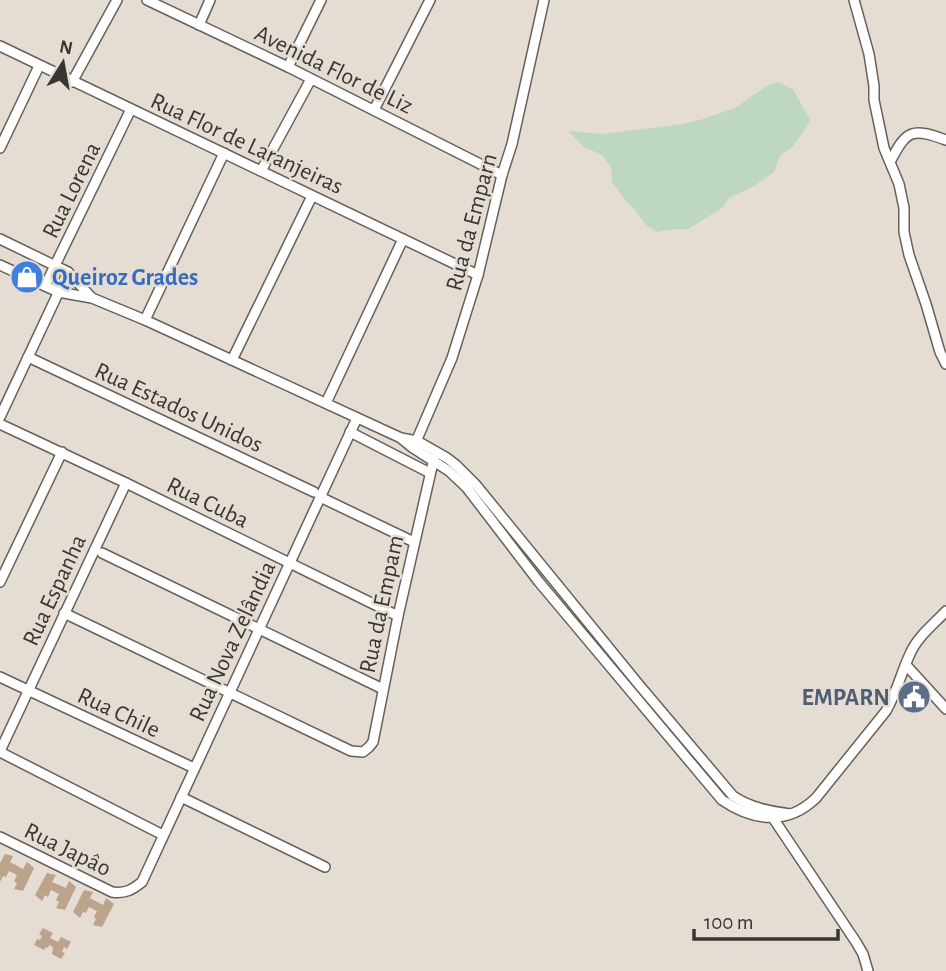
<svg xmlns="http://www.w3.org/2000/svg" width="946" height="971" font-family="'Alegreya Sans',sans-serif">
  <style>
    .green { fill: #bed8bf }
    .building { fill: #bba48b }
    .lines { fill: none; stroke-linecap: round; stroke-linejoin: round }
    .street-casing { stroke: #676057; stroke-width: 12 }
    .street { stroke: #fff; stroke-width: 9 }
    .labels { text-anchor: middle; stroke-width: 5; stroke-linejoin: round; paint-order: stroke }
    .street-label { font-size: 24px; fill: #393632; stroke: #e5ddd3 }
    .shop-label { font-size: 24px; font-weight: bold; fill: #366cbe; stroke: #e5ddd3; text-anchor: start }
    .service-label { font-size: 24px; font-weight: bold; fill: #4e5e75; stroke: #e5ddd3; text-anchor: end }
  </style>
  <rect width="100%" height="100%" fill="#e5ddd3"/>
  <path class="green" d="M778 82 793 89 810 120 804 131 792 147 780 156 774 172 754 186 729 198 722 208 688 229H673L657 232 646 225 635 210 624 199 612 182 611 167 602 155 584 147 568 131 602 134 682 124 703 119 735 108 765 87Z"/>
  <g class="building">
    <path d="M5 854 13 856 10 862 23 869 27 862 34 868 23 891 14 889 17 883 14 881 17 875 9 871 6 877 3 876 0 882V863Z"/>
    <path d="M47 873 56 875 52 882 66 888 69 881 76 887 65 910 56 908 59 902 56 900 59 894 51 890 48 897 45 895 42 901 35 895Z"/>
    <path d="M84 890 93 892 90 898 103 905 106 898 114 904 102 927 93 925 96 919 94 917 97 911 89 907 86 913 83 912 80 918 73 912Z"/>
    <path d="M43 928 53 933 50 938 58 942 61 937 71 942 67 949 64 947 62 952 65 953 61 959 52 954 53 947 49 945 48 948 46 947 44 950 34 945 37 939 40 940 42 936 39 934Z"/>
  </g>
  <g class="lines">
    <defs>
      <g id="street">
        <path d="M147 0 288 67 502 175"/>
        <path d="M854 0 869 54 874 86V100L884 148 899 184 904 208V232L909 255 926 304 940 352 946 364"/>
        <path d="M199 25 210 0"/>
        <path d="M0 46 478 275"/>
        <path d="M288 67 321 0"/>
        <path d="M72 82 117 0"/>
        <path d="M374 110 430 0"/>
        <path d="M0 148 39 66"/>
        <path d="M890 162C907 129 912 128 946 140"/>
        <path d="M261 171 311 79"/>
        <path d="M0 239 68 272 92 298"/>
        <path d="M0 265 58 292 92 298 145 320 401 438 417 441 447 458 456 465 476 485 640 686 733 796C751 808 769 811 790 814"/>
        <path d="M45 286 131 109"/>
        <path d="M145 320 224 153"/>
        <path d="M28 357 314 492"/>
        <path d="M232 360 312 196"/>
        <path d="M326 403 403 239"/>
        <path d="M0 417 68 272"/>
        <path d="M0 424 126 483 398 616"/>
        <path d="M350 432 430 473"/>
        <path d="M402 439 413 448 449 471 467 488 539 582 722 800C753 821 787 826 816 798L886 711C897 692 901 673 910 654 917 637 934 624 946 611"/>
        <path d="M415 444 452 358 478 275 502 175 512 144 544 0"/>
        <path d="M320 497 414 542"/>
        <path d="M102 553 383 689"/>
        <path d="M0 582 62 452"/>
        <path d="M64 613 351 751 363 752 369 747 373 742 398 616 434 458"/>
        <path d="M906 665 946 709"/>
        <path d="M0 677 194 768"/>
        <path d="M0 751 126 483"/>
        <path d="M0 752 163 835"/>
        <path d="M181 797 325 867"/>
        <path d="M773 818 856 942 863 954 868 971"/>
        <path d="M0 837 112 892C125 894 132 890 142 882L357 418"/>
      </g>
    </defs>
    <use href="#street" class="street-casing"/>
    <use href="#street" class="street"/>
  </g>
  <defs>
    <symbol id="shop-disc" viewBox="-11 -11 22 22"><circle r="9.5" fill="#3f7fe0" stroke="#e5ddd3"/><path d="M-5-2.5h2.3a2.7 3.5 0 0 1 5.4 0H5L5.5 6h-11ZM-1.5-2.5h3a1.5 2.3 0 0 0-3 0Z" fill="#fff"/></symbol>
    <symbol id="civic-disc" viewBox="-11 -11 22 22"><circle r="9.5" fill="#5c6f8a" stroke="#e5ddd3"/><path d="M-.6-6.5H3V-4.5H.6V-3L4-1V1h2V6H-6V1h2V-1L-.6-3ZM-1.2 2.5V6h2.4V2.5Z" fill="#fff"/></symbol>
  </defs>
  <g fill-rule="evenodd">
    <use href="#shop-disc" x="8" y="258" width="38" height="38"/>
    <use href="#civic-disc" x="895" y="678" width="38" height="38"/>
  </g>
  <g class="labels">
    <g class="street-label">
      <text transform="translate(334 69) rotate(26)" y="8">Avenida Flor de Liz</text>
      <text transform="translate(247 143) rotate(25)" y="8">Rua Flor de Laranjeiras</text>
      <text transform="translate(71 190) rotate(-64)" y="8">Rua Lorena</text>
      <text transform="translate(471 222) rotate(-75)" y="8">Rua da Emparn</text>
      <text transform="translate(179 407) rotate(25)" y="8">Rua Estados Unidos</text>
      <text transform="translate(208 502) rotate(26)" y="8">Rua Cuba</text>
      <text transform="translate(54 590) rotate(-65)" y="8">Rua Espanha</text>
      <text transform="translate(381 604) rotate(-78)" y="8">Rua da Empam</text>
      <text transform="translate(232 641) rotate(-65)" y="8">Rua Nova Zelândia</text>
      <text transform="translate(119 712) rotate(25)" y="8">Rua Chile</text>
      <text transform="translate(68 849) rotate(26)" y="8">Rua Japâo</text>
    </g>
    <g class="shop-label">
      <text x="52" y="285">Queiroz Grades</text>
    </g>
    <g class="service-label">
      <text x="890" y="705">EMPARN</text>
    </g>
  </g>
  <g transform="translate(63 63) rotate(11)" stroke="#e5ddd3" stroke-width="5" paint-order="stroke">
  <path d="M0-5L12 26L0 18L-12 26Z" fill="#393632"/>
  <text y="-10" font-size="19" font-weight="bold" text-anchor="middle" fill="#393632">N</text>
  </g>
  <path d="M694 929v10h144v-10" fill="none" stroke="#393632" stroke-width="3.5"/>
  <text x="704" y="929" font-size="21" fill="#393632" stroke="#e5ddd3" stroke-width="5" paint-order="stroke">100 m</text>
</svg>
